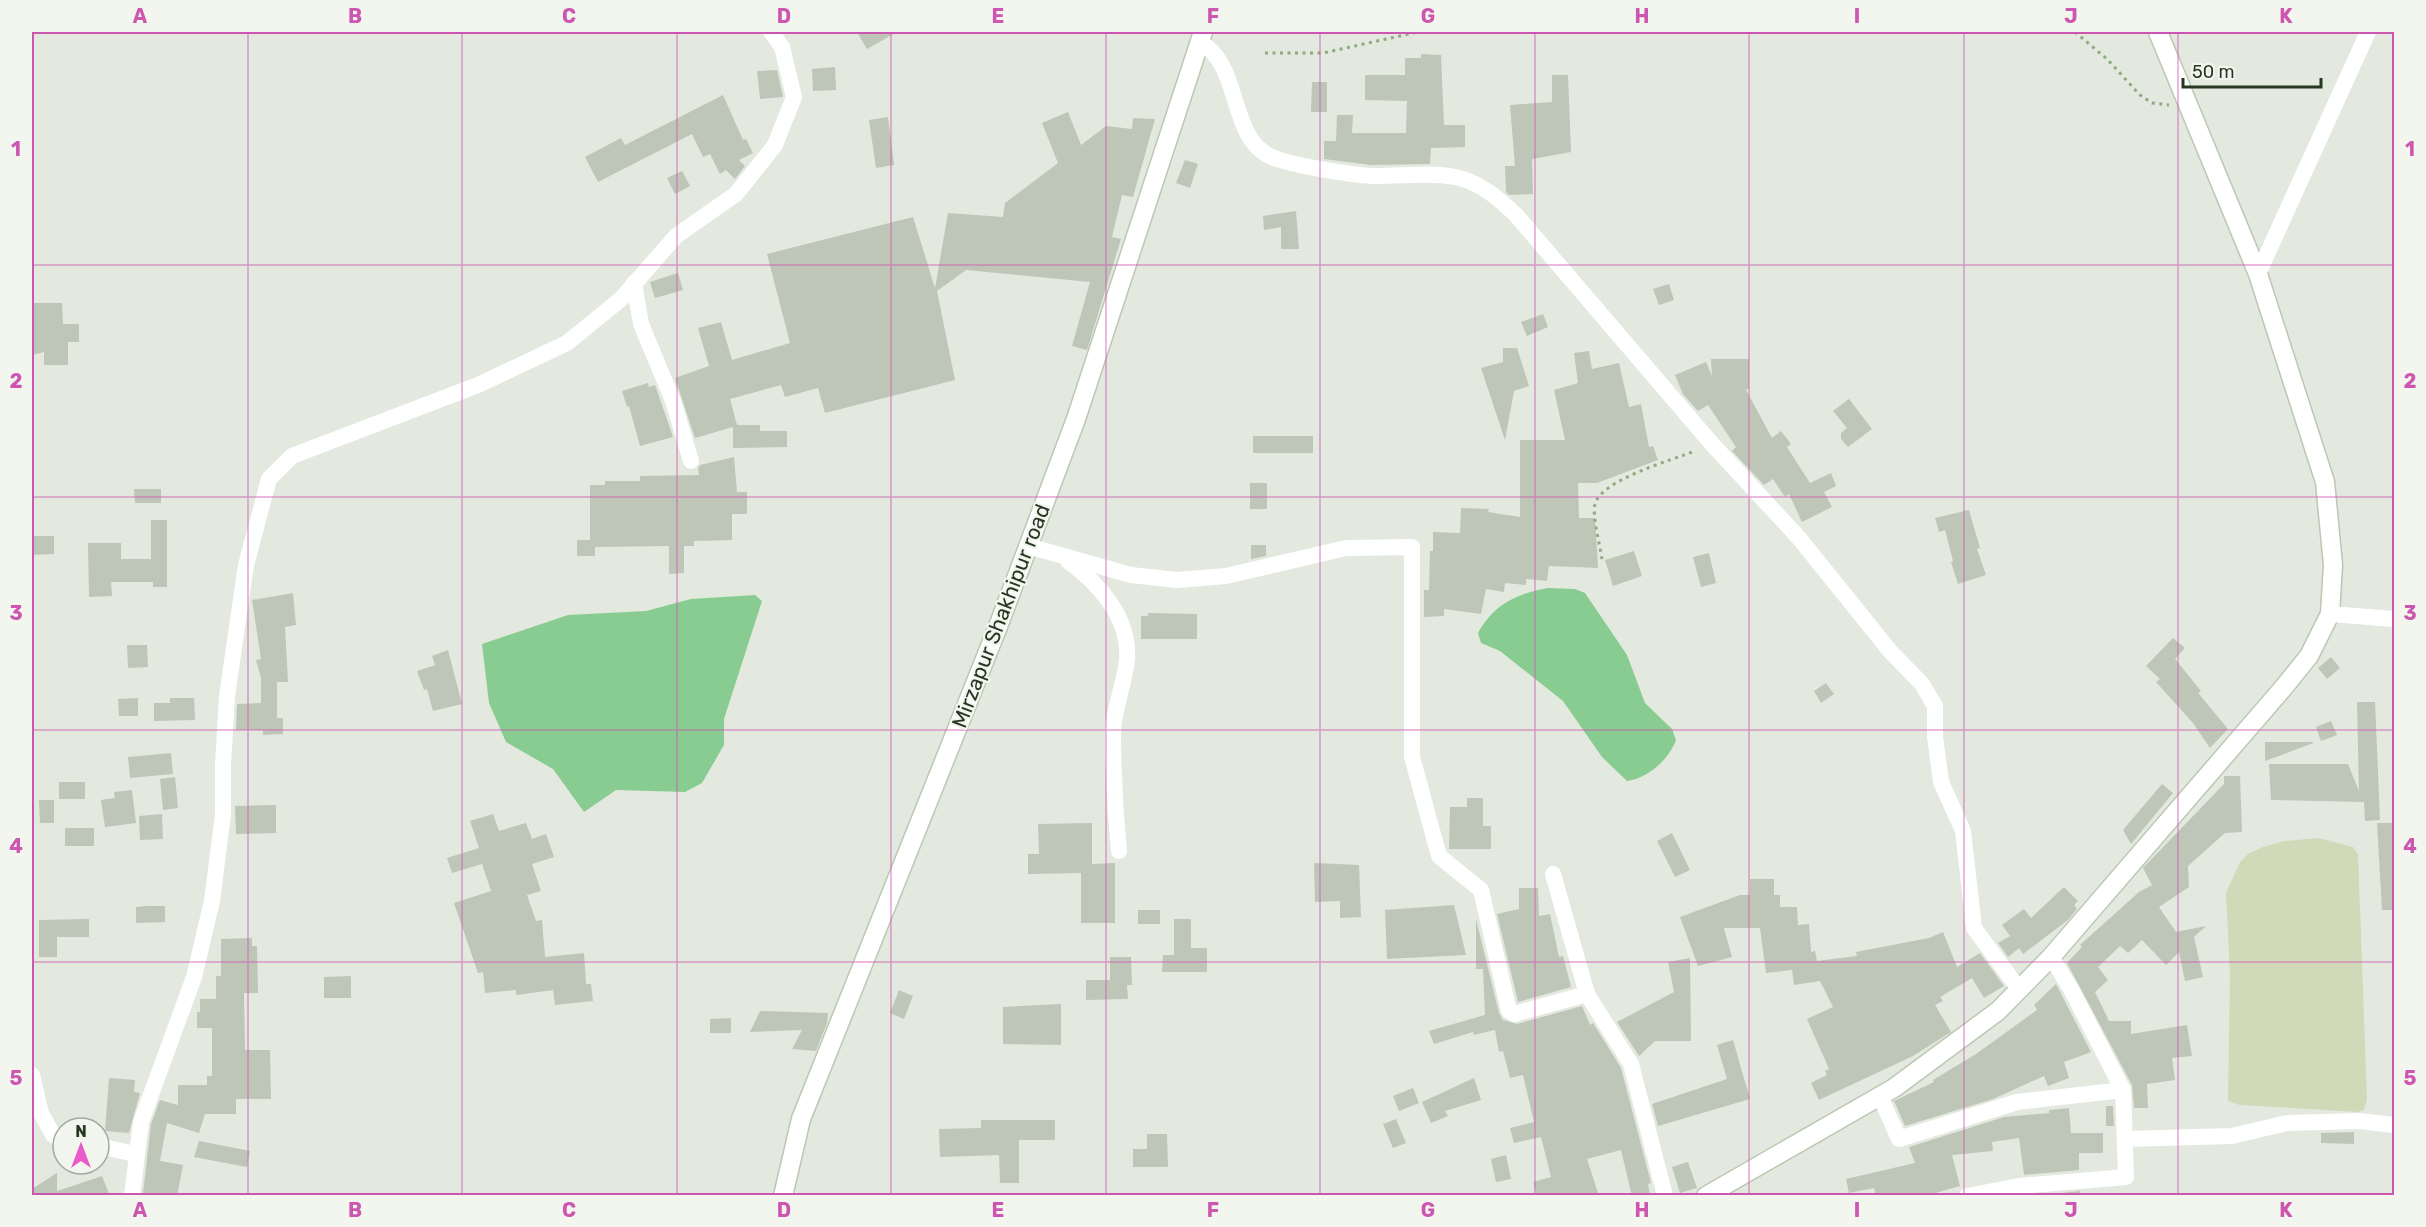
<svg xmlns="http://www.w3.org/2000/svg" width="2426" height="1227" font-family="Rubik,sans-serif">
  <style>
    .green { fill: #d1d9b8 }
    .water { fill: #88cc92 }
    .building { fill: #bdc6b7 }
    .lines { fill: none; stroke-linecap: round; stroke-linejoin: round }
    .secondary-casing { stroke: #bbc8b2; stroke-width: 21 }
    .path { stroke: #8eab80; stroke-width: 3; stroke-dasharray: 3 4.5; stroke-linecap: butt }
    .street { stroke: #fff; stroke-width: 16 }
    .secondary { stroke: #fff; stroke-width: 18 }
    .grid { fill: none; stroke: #cd56b0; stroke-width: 1.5; stroke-opacity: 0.55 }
    .labels { text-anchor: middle; stroke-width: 4.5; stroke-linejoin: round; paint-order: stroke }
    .street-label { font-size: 21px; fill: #273821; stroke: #f2f6ee }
    .neatline { fill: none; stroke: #cd56b0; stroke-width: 2 }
    .grid-label { font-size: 20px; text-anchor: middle; font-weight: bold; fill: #cd56b0 }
  </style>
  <rect width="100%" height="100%" fill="#e3e9de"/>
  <path class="green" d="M2319 838 2353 847 2358 854 2367 1099 2364 1110 2359 1112 2240 1105 2228 1101 2230 974 2226 893 2240 862 2248 854 2263 847 2285 841Z"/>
  <g class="water">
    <path d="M1548 588 1575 589 1585 593 1627 655 1645 703 1672 729 1676 740C1669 759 1649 778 1627 781L1602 757 1563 701 1500 651 1481 643 1478 633C1494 604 1516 594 1548 588Z"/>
    <path d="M755 595 762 601 724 719V745L702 783 685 792 616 790 584 812 553 769 506 742 489 703 482 644 568 615 646 611 691 599Z"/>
  </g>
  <g class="building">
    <path d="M857 32H897L867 49Z"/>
    <path d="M1421 54 1441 55 1444 125H1465V147L1431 148 1430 164 1371 165 1324 159V141H1336L1337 115H1353L1352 133H1406L1407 101 1365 100V75H1405V58H1421Z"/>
    <path d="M835 67 836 90 813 91 812 69Z"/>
    <path d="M777 70 783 97 760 99 757 71Z"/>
    <path d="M1552 75H1568L1571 152 1532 159 1533 194 1509 195 1506 192 1505 166H1515L1510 105 1552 102Z"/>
    <path d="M1312 82H1327V112H1311Z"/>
    <path d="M723 95 743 140 746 139 753 153 739 160 745 166 735 179 726 170 720 174 710 154 703 157 692 134 598 182 585 157 621 138 625 145Z"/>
    <path d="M1068 112 1081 145 1106 126 1132 129 1133 118 1155 119 1133 197 1122 195 1112 237 1121 239 1087 350 1072 346 1090 282 966 270 937 291 955 380 825 413 818 388 785 397 781 385 730 399 737 425H760V431H787V447L733 448V427L695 438 675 378 709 366 698 328 721 322 732 360 790 343 767 254 913 217 935 288 948 213 1003 217 1005 203 1058 163 1042 123Z"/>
    <path d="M888 117 894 165 876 168 869 120Z"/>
    <path d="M1185 160 1198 164 1190 188 1176 183Z"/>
    <path d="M682 171 690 186 675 194 667 178Z"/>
    <path d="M1296 211 1299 249H1281V227L1264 230 1263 216Z"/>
    <path d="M678 273 683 290 655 298 650 282Z"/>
    <path d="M1669 284 1674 300 1659 305 1653 289Z"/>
    <path d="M32 303H62L63 324H79V342H68V365H44V352L32 355Z"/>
    <path d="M1543 314 1548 327 1527 336 1521 322Z"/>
    <path d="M1503 348H1517L1529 386 1514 391 1505 440 1481 368 1503 362Z"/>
    <path d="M1589 351 1592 369 1619 363 1629 407 1641 404 1649 447 1653 446 1658 460 1597 483H1578L1579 518H1595L1598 568 1549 566 1547 581 1526 579V585L1505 583 1504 592 1486 589 1481 614 1444 609V616L1424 617V590H1429L1430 551H1433V532L1460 533 1461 508 1489 509 1488 512 1520 517V440H1565L1554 390 1578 383 1574 353Z"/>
    <path d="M1711 359H1749V388L1746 390 1772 438 1781 431 1791 444 1787 447 1810 483 1831 473 1836 486 1824 492 1832 507 1802 522 1789 494 1785 497 1773 479 1764 485 1732 451 1736 447 1708 405 1698 411 1683 394 1675 375 1706 362 1712 376Z"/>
    <path d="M648 383 649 387 655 385 673 437 640 446 629 406 627 407 622 391Z"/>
    <path d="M1849 399 1872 429 1848 447 1841 439V433L1847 428 1833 411Z"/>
    <rect x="1253" y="436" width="60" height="17"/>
    <path d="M734 457 737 492H747V514H732V540L694 541V546H684V573L669 574V546L595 547V556H577V540H590V485H605V481H640V476L699 475 698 469 700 465Z"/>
    <rect x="1250" y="483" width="17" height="26"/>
    <path d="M134 489H161V503H135Z"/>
    <path d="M1969 510 1980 548 1977 549 1986 575 1958 584 1951 562 1953 561 1945 530 1939 532 1935 518Z"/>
    <path d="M151 520H167V587H153V582H111L112 596 89 597 88 543H121V559H151Z"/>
    <path d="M32 536H54V554L32 555Z"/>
    <path d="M1251 545H1266V556L1251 559Z"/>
    <path d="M1634 551 1642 576 1613 586 1605 560Z"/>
    <path d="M1709 553 1716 583 1701 587 1693 557Z"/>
    <path d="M293 593 296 625 285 627 288 682H277V718H283V734L263 735V730H236L237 704 261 703V678L256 660 261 659 252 600Z"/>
    <path d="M1148 613 1197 614V639H1141V616H1148Z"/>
    <path d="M2173 638 2185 648 2175 659 2201 691 2198 693 2228 729 2210 748 2193 723 2156 682 2160 679 2146 666Z"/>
    <path d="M127 645H147L148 667 128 668Z"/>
    <path d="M448 650 462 704 433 711 427 689 424 690 417 671 435 665 432 656Z"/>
    <path d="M2331 657 2340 668 2327 679 2318 668Z"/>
    <path d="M1826 683 1834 694 1821 703 1814 691Z"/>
    <path d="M138 698V716H119L118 699Z"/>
    <path d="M170 698H194L195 720 154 721V703H170Z"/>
    <path d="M2357 702H2375L2380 820 2365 821 2364 802 2271 800 2269 764H2348L2359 791Z"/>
    <path d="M2331 721 2337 735 2321 741 2316 727Z"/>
    <path d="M2265 742H2313V743L2265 761Z"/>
    <path d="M171 753 173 774 130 778 128 757Z"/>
    <path d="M2224 776H2240L2242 832 2225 833 2188 866 2189 887 2159 907 2176 932 2206 926 2194 937 2203 977 2185 981 2179 952 2166 965 2142 940 2128 953 2120 946 2098 967 2108 980 2095 992 2109 1021H2131V1034L2187 1025 2192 1056 2172 1058 2175 1080 2147 1084 2148 1108H2134L2132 1085 2067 963 2082 947 2080 945 2139 892 2152 885 2143 868 2224 784Z"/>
    <path d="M175 777 178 808 163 810 160 779Z"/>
    <rect x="59" y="782" width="26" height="17"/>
    <path d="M2162 784 2173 793 2131 844 2123 830Z"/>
    <path d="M132 790 136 823 105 827 101 800 115 798 114 792Z"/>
    <path d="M1467 798H1483V826H1491V849H1449L1450 807H1467Z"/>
    <path d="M39 800H54V823H40Z"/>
    <path d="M276 805V833L236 834 235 806Z"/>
    <path d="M162 814 163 839 140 840 139 816Z"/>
    <path d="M493 814 499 831 526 823 532 839 546 834 554 857 532 864 541 891 527 895 536 921 542 920 545 957 584 953 586 984H591L593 1001 555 1005 553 990 516 995V990L485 993 483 972 478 973 454 903 491 891 482 864 452 873 447 858 479 848 470 821Z"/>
    <path d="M1092 823V864L1115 863V923H1081V873L1028 874V854H1039L1038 824Z"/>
    <path d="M2377 823H2394V910H2382Z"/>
    <rect x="65" y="828" width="29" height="18"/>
    <path d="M1672 833 1690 870 1675 877 1657 841Z"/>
    <path d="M1314 863 1359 865 1361 917 1340 918V901L1315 902Z"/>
    <path d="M1750 879H1774V895H1780V907H1797L1798 925 1809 924 1811 952 1815 951 1817 961 1857 956 1856 952 1929 938 1943 932 1957 967 1980 953 2004 986 1984 998 1972 978 1940 997 1943 1001 1935 1005 1951 1032 1913 1056 1819 1100 1811 1083 1827 1075 1825 1071 1829 1069 1807 1019 1833 1007 1820 981 1794 985 1792 970 1766 973 1760 928H1724L1732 957 1698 966 1680 917 1740 895H1750Z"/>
    <path d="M2064 887 2078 901 2074 905 2077 909 2068 920 2023 954 2019 948 2008 957 1998 943 2010 936 2002 925 2024 909 2031 918Z"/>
    <path d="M1519 888H1538L1539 916 1550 914 1559 957 1563 956 1571 987 1518 1002 1497 914 1519 909Z"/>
    <path d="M1454 905 1466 955 1387 959 1385 910Z"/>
    <path d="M147 906H165V922L136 923V907Z"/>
    <rect x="1138" y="910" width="22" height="14"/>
    <path d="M89 919V937H57V957H39V920Z"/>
    <path d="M1174 919H1191V948H1207V972H1162L1163 955H1174Z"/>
    <path d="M1476 919 1499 1013 1503 1020 1517 1024 1582 1006 1590 1025 1593 1023 1621 1068 1651 1183 1648 1184 1650 1196H1632L1621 1150 1587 1159 1599 1196H1537L1533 1182 1551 1177 1541 1137 1514 1143 1510 1128 1534 1122 1523 1075 1510 1078 1503 1051 1499 1052 1495 1030 1474 1035 1473 1032 1434 1044 1429 1031 1485 1015 1483 969H1476Z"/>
    <path d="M252 938V946H257L258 993H244L245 1050H270L271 1099H236V1114H205L199 1133 167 1123 160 1161 183 1165 177 1196 143 1193 151 1124 160 1100 178 1105V1085H207V1076H212V1028H197V1012H200V999H216V976H221V939Z"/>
    <path d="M1110 957H1131L1132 985H1127L1128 999 1086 1000V980H1110Z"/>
    <path d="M1690 958 1691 1041H1655L1639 1056 1617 1022 1674 992 1668 962Z"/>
    <path d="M351 976V998H324V977Z"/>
    <path d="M2056 984 2091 1052 2064 1062 2069 1078 2048 1086 2044 1076 1993 1099 1905 1126 1894 1101 1934 1082 1933 1080 1976 1054 2037 1010 2034 1005Z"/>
    <path d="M899 990 913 996 904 1019 890 1013Z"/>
    <path d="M1061 1004V1045L1003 1044V1007Z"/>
    <path d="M760 1011 828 1013 827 1023 816 1051 792 1049 802 1030 750 1032Z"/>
    <path d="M731 1018V1033H710V1019Z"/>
    <path d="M1733 1040 1750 1099 1658 1126 1652 1104 1727 1079 1717 1045Z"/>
    <path d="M109 1078 135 1080 134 1092 140 1093 129 1133 105 1131Z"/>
    <path d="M1474 1078 1481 1100 1445 1111 1448 1116 1431 1123 1422 1102Z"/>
    <path d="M1413 1088 1419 1103 1399 1111 1393 1096Z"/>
    <path d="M2106 1106H2113L2114 1126H2106Z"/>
    <path d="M2069 1108 2071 1133H2103V1153H2079V1170L2024 1175 2019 1138 1992 1142 1993 1151 1952 1155 1960 1186 1925 1196H1876L1874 1188 1849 1193 1846 1179 1915 1163 1909 1147 2004 1117 2049 1113V1110Z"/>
    <path d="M1396 1119 1406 1143 1393 1148 1383 1124Z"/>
    <path d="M981 1120H1055V1140H1019V1183H1000L999 1155 940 1157 939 1129 981 1128Z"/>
    <path d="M2354 1132V1144L2321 1143V1133Z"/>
    <path d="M1147 1134H1167L1168 1167H1133V1149H1147Z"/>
    <path d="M199 1141 250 1151 247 1167 194 1157Z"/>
    <path d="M1506 1155 1511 1179 1496 1182 1491 1159Z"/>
    <path d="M1688 1162 1697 1188 1680 1193 1672 1167Z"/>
    <path d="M57 1173V1191L102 1176 110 1196H32V1189Z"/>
    <path d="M2080 1191V1196H2031Z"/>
  </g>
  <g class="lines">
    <defs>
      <g id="secondary">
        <path d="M783 1196 801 1119 999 624 1076 419 1203 32"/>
        <path d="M1706 1196 1894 1088 1998 1011 2051 957 2284 687 2309 656 2330 614 2333 565 2325 482 2258 274 2158 32"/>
      </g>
    </defs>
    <use href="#secondary" class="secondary-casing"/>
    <g class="path">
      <path d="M2075 32 2107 59 2140 95 2152 103 2169 105"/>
      <path d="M1265 53H1323L1418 32"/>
      <path d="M1602 559C1600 545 1592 516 1595 504 1601 480 1672 460 1695 451"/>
    </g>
    <g class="street">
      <path d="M1199 42C1244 64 1226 143 1277 159 1297 166 1356 176 1377 176 1402 176 1430 172 1455 177 1480 182 1498 198 1516 215L1712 444 1799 538 1890 651 1922 684 1935 706V737L1941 782 1963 831 1974 928 2019 989"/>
      <path d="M2258 274 2368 32"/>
      <path d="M634 283 641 324 673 401 691 461"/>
      <path d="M1028 546 1131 575 1177 580 1226 576 1346 548 1412 547V757L1439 856 1481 890 1509 1011 1514 1014 1587 994"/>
      <path d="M1068 561C1098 583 1130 617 1127 659 1125 683 1114 707 1113 731 1113 771 1115 811 1119 851"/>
      <path d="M2330 614 2394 619"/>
      <path d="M1553 874 1587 994 1631 1064 1665 1196"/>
      <path d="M32 1075 41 1113 53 1135 63 1138"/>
      <path d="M1880 1096 1899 1139 2017 1102 2123 1090 2071 989 2051 957"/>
      <path d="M2125 1139 2232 1136 2287 1123 2359 1121 2394 1125"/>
      <path d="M99 1146 135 1154"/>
      <path d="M132 1196 141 1122 194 977 212 901 223 814V765L227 696 246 565 269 479 292 456 478 385 567 343 621 299 676 236 736 194 775 145 794 97 782 47 771 32"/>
      <path d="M1967 1196 2019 1186 2126 1177 2123 1090"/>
    </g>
    <use href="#secondary" class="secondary"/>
  </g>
  <path class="grid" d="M248 32V1196M462 32V1196M677 32V1196M891 32V1196M1106 32V1196M1320 32V1196M1535 32V1196M1749 32V1196M1964 32V1196M2178 32V1196M32 265H2394M32 497H2394M32 730H2394M32 962H2394"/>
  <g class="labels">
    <g class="street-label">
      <text transform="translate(1001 616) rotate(-69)" y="7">Mirzapur Shakhipur road</text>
    </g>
  </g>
  <rect width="2426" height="1227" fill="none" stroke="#f2f6ee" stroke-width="66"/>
  <g transform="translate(81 1146)"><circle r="28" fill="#f2f6ee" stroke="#a1aa9c" stroke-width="1.5"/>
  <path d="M0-4.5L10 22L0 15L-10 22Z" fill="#ea5bc9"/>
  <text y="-9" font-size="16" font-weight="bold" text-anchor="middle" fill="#273821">N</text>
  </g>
  <path d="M2183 78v9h138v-9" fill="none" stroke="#273821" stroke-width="3"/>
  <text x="2192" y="78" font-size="18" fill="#273821" stroke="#f2f6ee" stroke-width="4.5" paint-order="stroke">50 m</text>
  <rect x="33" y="33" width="2360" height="1161" class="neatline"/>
  <g class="grid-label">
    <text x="140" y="23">A</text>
    <text x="355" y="23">B</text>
    <text x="569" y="23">C</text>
    <text x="784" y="23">D</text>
    <text x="998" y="23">E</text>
    <text x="1213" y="23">F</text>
    <text x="1428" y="23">G</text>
    <text x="1642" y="23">H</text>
    <text x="1857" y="23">I</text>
    <text x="2071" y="23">J</text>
    <text x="2286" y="23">K</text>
    <text x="16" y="156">1</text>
    <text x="2410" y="156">1</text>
    <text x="16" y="388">2</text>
    <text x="2410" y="388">2</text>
    <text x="16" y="620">3</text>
    <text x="2410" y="620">3</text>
    <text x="16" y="853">4</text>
    <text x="2410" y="853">4</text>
    <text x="16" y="1085">5</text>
    <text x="2410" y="1085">5</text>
    <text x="140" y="1217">A</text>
    <text x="355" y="1217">B</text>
    <text x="569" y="1217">C</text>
    <text x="784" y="1217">D</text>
    <text x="998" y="1217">E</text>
    <text x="1213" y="1217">F</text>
    <text x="1428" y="1217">G</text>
    <text x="1642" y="1217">H</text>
    <text x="1857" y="1217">I</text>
    <text x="2071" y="1217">J</text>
    <text x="2286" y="1217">K</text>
  </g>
</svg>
